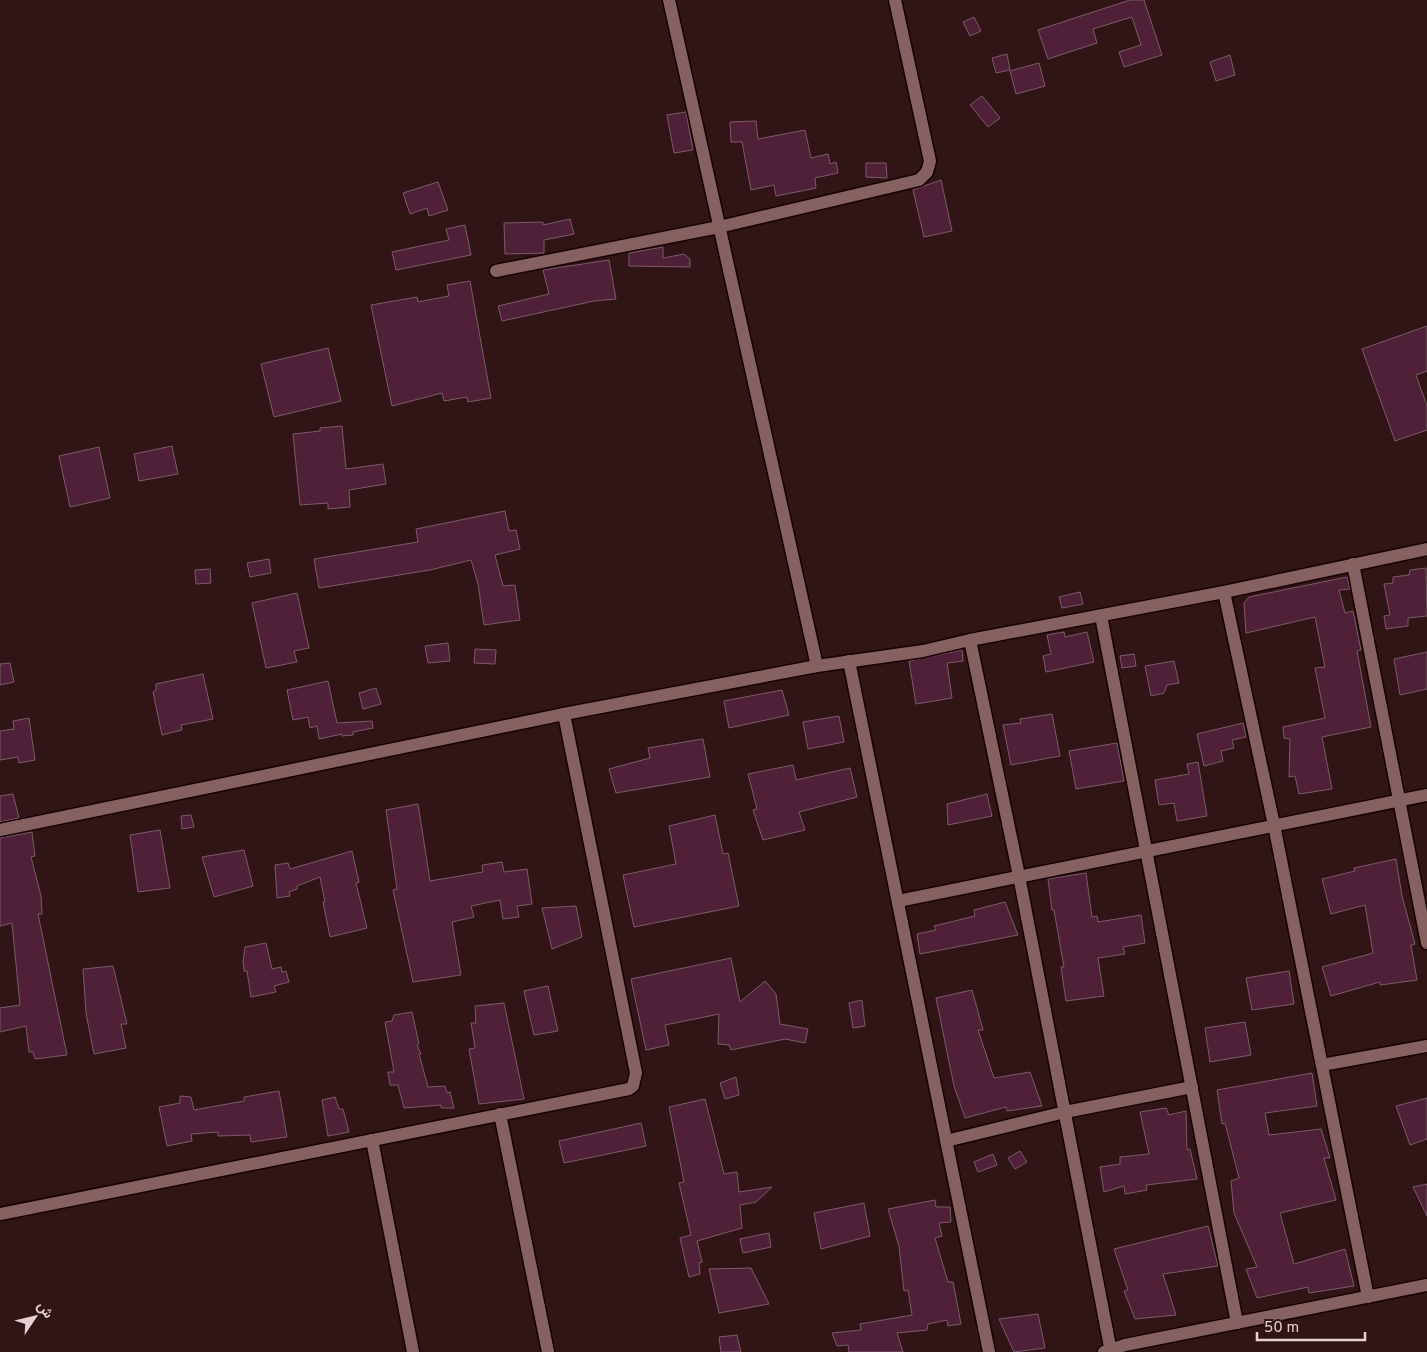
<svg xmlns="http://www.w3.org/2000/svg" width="1427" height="1352" font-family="Overpass,Vazirmatn,sans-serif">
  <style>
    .building { fill: #502038; stroke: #7b5b69 }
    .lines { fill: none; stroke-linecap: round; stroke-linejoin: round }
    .minor-casing { stroke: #170103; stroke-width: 15 }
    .minor { stroke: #856161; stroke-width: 12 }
  </style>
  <rect width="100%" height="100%" fill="#311416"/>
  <g class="building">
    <path d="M1130 0H1144L1162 55 1124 67 1119 52 1141 45 1132 17 1093 29 1097 43 1048 59 1038 30Z"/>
    <path d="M974 17 981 31 970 36 963 22Z"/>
    <path d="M1007 54 1010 70 996 73 992 58Z"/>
    <path d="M1230 55 1235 75 1216 81 1210 62Z"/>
    <path d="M1039 63 1045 86 1016 94 1010 71Z"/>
    <path d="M982 96 1000 118 988 127 970 105Z"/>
    <path d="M686 112 693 150 674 153 667 115Z"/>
    <path d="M756 121 758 139 805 130 811 158 828 154 830 164 836 162 838 173 815 178 816 188 776 196 774 185 751 190 742 142H731L730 122Z"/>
    <path d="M866 163H886L887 178 866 177Z"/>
    <path d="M941 180 952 231 924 237 913 190Z"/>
    <path d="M438 182 448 210 429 216 427 208 410 214 403 193Z"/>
    <path d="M570 219 574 234 544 240V253L505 254 504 223 543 222V225Z"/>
    <path d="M465 225 471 255 396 270 392 252 449 240 446 229Z"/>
    <path d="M663 247V258L684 254 690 259V267L629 266V253Z"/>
    <path d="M609 260 616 299 594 301 502 321 498 306 549 294 543 270Z"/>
    <path d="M470 281 491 398 468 402 467 397 444 401 442 393 392 406 371 305 417 297 418 302 449 296 447 285Z"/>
    <path d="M1427 326V371L1416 375 1427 406V430L1395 441 1362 349Z"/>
    <path d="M328 348 341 401 274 417 261 364Z"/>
    <path d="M342 426 346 469 383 464 386 484 349 490 350 507 328 509V503L300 505 293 434 320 431V428Z"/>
    <path d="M172 446 178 474 139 481 134 454Z"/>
    <path d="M99 447 110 498 70 507 59 456Z"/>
    <path d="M505 511 509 531 516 530 520 549 495 555 503 586 515 585 520 620 484 625 478 584 471 560 430 570 319 588 314 559 418 542 416 529Z"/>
    <path d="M269 559 271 573 250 577 247 563Z"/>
    <path d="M1426 568 1427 616 1408 618V626L1386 629 1384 616 1390 615 1384 584 1393 583V577L1409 575 1410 570Z"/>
    <path d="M210 569 211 583 196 584 195 570Z"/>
    <path d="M1347 577 1350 589 1339 590 1345 613 1353 611 1361 650 1357 651 1371 727 1322 737 1332 789 1299 794 1295 776 1289 777 1290 739 1284 738 1283 727 1325 718 1315 668 1325 667 1315 617 1246 633 1244 603 1249 597Z"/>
    <path d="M1080 592 1083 604 1062 608 1059 597Z"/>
    <path d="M297 593 309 648 294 651 297 662 266 668 252 603Z"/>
    <path d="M1064 632 1065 637 1087 632 1094 662 1046 672 1043 656 1051 654 1047 635Z"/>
    <path d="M448 643 450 661 428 663 425 646Z"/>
    <path d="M475 649 496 650 495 664 474 663Z"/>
    <path d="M962 650 963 661 947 663 952 698 916 704 909 661Z"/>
    <path d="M1427 652V689L1400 695 1394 659Z"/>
    <path d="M1134 654 1136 666 1122 668 1120 656Z"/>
    <path d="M1174 661 1179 683 1167 685 1164 693 1151 696 1145 666Z"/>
    <path d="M10 663 14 682 0 685V664Z"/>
    <path d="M203 674 213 719 181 725 182 730 162 735 153 692 156 690V684Z"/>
    <path d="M328 681 337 723 372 721 373 728 353 732V735L342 736V734L319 739 317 726 310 728 308 717 293 720 287 690Z"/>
    <path d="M376 688 381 704 363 709 359 693Z"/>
    <path d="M782 690 789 715 729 728 724 701Z"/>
    <path d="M1052 714 1060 756 1011 765 1003 725 1021 723 1020 719Z"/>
    <path d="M839 716 844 742 808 749 803 722Z"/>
    <path d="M29 718 35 760 19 763 18 757 0 760V731L14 729 13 721Z"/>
    <path d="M1243 723 1246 737 1232 740 1234 748 1221 751 1223 761 1204 766 1197 734Z"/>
    <path d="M703 739 710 777 616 793 609 769 650 758 648 748Z"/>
    <path d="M1117 743 1124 781 1076 789 1069 751Z"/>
    <path d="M1198 762 1207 816 1177 821 1174 803 1159 805 1155 780 1189 774 1187 764Z"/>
    <path d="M793 765 796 780 850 768 857 797 799 812 805 830 763 840 753 810 757 809 748 774Z"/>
    <path d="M13 794 19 818 0 822V796Z"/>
    <path d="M987 794 992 816 948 825 947 804Z"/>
    <path d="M418 804 430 881 483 872 482 865 502 862 504 872 527 869 532 904 517 906 519 917 503 919 500 900 471 906 474 917 452 922 461 975 413 982 393 890 397 889 386 810Z"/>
    <path d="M191 815 194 827 182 829 181 816Z"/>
    <path d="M715 815 723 854 728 853 739 906 634 927 623 875 676 864 669 826Z"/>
    <path d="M160 830 170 888 138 892 130 835Z"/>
    <path d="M32 832 35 856 31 857 41 896 42 914H38L67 1055 35 1059 33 1052H29L26 1026 0 1032V1008L20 1005 12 923 0 926V838Z"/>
    <path d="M244 850 253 886 214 897 202 857Z"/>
    <path d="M352 851 359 882 356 883 367 928 330 937 323 902H325L320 877 297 886V889L289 892 290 896 277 898 275 865 288 863 290 869Z"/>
    <path d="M1396 859 1402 896 1415 944 1411 945 1417 980 1380 985V982L1331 996 1322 967 1373 953 1365 905 1331 914 1322 879 1355 871 1354 868Z"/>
    <path d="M1086 873 1092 917 1097 916 1098 922 1141 915 1145 943 1123 947 1125 954 1098 958 1104 996 1066 1001 1061 967H1064L1054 910H1052L1048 879Z"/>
    <path d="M1005 902 1018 935 920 954 917 934 936 930 934 926 975 916 974 910Z"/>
    <path d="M576 906 582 937 552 949 542 908Z"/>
    <path d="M266 943 272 969 281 967 282 972 286 971 289 982 274 986 276 992 251 997 247 971H244L243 961 245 947Z"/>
    <path d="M731 958 740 1002 765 981 776 994 780 1024 808 1029 805 1043 785 1039 731 1050 729 1045 718 1044 719 1014 665 1025 669 1045 646 1050 631 979Z"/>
    <path d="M113 966 127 1024H121L126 1048 94 1054 86 1013 83 969Z"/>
    <path d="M1289 971 1294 1004 1252 1010 1246 978Z"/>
    <path d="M548 986 558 1031 534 1035 524 991Z"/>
    <path d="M972 990 983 1030H978L994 1078 1030 1072 1042 1106 1007 1111 1006 1107 965 1118 954 1086 936 998Z"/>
    <path d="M862 1000 865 1026 853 1028 849 1003Z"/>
    <path d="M504 1003 524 1099 479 1104 469 1049 475 1048 471 1023H476L475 1006Z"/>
    <path d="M412 1012 419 1044 417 1045 421 1054H419L428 1087 445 1086 447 1093 450 1092 454 1108H441V1105L404 1108 398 1085H390L388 1072H394L385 1022 392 1021 394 1015Z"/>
    <path d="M1245 1022 1251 1055 1210 1062 1205 1028Z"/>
    <path d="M1312 1073 1317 1106 1265 1113 1269 1135 1321 1129 1330 1158H1324L1336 1200 1280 1213 1294 1264 1345 1249 1354 1286 1309 1293 1308 1287 1257 1298 1246 1269 1257 1267 1234 1213 1231 1181 1239 1178 1225 1123 1222 1124 1217 1090Z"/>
    <path d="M736 1077 739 1095 725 1099 720 1083Z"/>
    <path d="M279 1091 287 1137 251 1142 250 1135 218 1136V1132L191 1134 192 1141 167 1146 159 1107 180 1103V1096L191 1097 194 1110 244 1101V1097Z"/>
    <path d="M335 1097 339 1109H343L349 1132 328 1136 322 1100Z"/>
    <path d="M1427 1098V1139L1410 1145 1396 1106Z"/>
    <path d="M705 1099 724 1174 737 1172 739 1192 772 1187 756 1202 740 1205 742 1228 697 1241 702 1262 699 1263 700 1274 689 1277 680 1238 691 1235 679 1183 684 1182 669 1107Z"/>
    <path d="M1166 1108 1169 1115 1186 1111 1187 1150 1190 1149 1197 1179 1146 1185 1147 1190 1125 1194 1124 1186 1104 1192 1100 1167 1120 1164V1157L1149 1154 1140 1112Z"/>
    <path d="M641 1123 646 1146 564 1163 559 1141Z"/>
    <path d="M1020 1151 1027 1162 1015 1169 1008 1158Z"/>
    <path d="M993 1154 997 1165 978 1172 974 1162Z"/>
    <path d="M1427 1184V1216L1413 1187Z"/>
    <path d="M935 1200 936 1207H950L951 1222 939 1223 942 1236 935 1238 948 1282H953L961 1324 948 1326 947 1320 928 1324 927 1330 897 1333 903 1352H849L848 1345 837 1346 832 1333 861 1330 860 1324 912 1315 908 1290 904 1291 899 1246 888 1209Z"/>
    <path d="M864 1203 870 1236 821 1249 814 1213Z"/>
    <path d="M1208 1226 1218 1266 1163 1274 1176 1315 1135 1319 1124 1291 1128 1290 1114 1249Z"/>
    <path d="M769 1233 771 1247 743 1253 740 1239Z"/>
    <path d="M751 1268 769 1304 719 1313 709 1269Z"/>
    <path d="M1038 1314 1045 1348 1014 1352 999 1319Z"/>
    <path d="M737 1335 741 1352H721L719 1337Z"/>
  </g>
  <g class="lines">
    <defs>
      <g id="minor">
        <path d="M669 0 817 666"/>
        <path d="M496 271 719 227 919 180 927 172 930 161 895 0"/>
        <path d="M1353 564 1427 943"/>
        <path d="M1224 592 1274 825 1368 1297"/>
        <path d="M1101 616 1237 1323"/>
        <path d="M970 640 1019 876 1111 1352"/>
        <path d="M849 661 989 1352"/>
        <path d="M0 830 564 714 817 666 923 651 970 640 1224 592 1427 549"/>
        <path d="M898 901 1427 795"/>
        <path d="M1322 1065 1427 1046"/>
        <path d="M500 1114 548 1352"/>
        <path d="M372 1140 413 1352"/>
        <path d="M946 1141 1065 1112 1192 1087"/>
        <path d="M0 1214 629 1089 633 1086 636 1073 564 714"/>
        <path d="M1104 1352 1125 1345 1427 1285"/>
      </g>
    </defs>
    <use href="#minor" class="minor-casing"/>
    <use href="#minor" class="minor"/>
  </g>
  <g transform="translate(35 1317) rotate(55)" stroke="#311416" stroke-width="4" paint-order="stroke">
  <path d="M0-4L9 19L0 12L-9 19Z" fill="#e5d1d1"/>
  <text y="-8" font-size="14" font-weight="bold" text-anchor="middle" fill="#e5d1d1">ش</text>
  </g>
  <path d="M1257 1332v8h108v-8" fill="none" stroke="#e5d1d1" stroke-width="2.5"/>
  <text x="1264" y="1332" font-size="15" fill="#e5d1d1" stroke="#311416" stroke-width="4" paint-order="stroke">50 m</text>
</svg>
